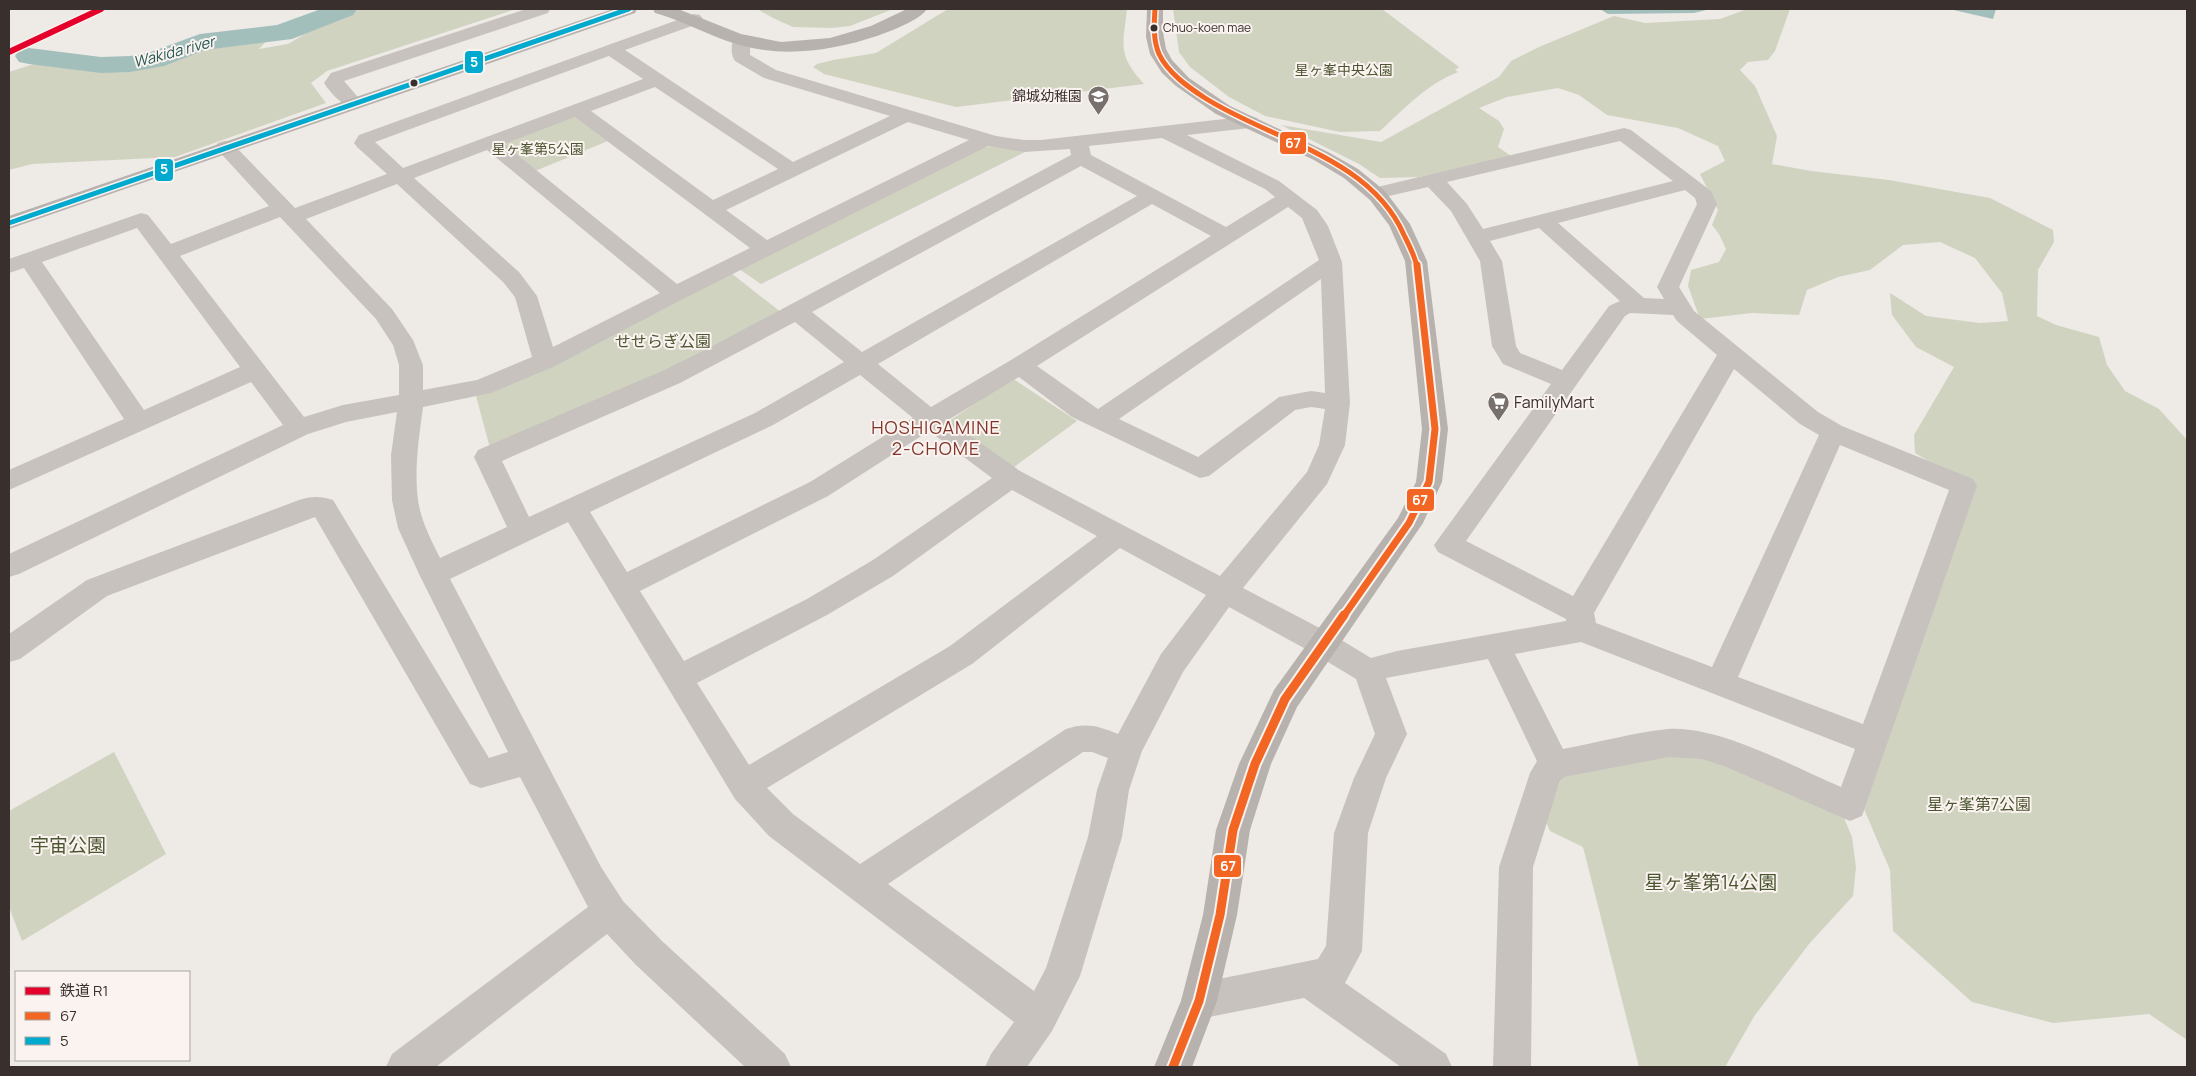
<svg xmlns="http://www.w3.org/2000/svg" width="2196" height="1076" font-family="Manrope,'Noto Sans JP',sans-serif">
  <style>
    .green { fill: #d1d3c1 }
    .water { fill: #a3bfbc }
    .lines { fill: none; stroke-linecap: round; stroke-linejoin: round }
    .river { fill: #a3bfbc; fill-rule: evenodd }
    .street { fill: #c8c2bf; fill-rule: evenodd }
    .secondary { fill: #b8b2af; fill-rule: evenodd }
    .bus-1-far2-casing { stroke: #faf3ef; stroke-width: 8 }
    .bus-1-far1-casing { stroke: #faf3ef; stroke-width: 11 }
    .bus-1-casing { stroke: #faf3ef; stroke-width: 13 }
    .bus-2-casing { stroke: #faf3ef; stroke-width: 8 }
    .bus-1-far2 { stroke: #f26522; stroke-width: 5 }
    .bus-1-far1 { stroke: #f26522; stroke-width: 7 }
    .bus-1 { stroke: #f26522; stroke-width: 9 }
    .bus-2 { stroke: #00a9ce; stroke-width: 5 }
    .rail-1-casing { stroke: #faf3ef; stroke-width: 9 }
    .rail-1 { stroke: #e4002b; stroke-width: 6 }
    .bus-dot { fill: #392f2c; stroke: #faf3ef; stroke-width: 2 }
    .labels { text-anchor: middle; stroke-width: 4; stroke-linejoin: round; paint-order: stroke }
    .far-bus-label { font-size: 12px; fill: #392f2c; stroke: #faf3ef; text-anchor: start }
    .far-park-label { font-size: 14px; fill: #4d5632; stroke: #faf3ef }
    .far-poi-label { font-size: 14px; fill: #392f2c; stroke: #faf3ef; text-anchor: end }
    .far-water-label { font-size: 15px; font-style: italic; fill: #245855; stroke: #faf3ef }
    .park-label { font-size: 16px; fill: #4d5632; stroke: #faf3ef }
    .poi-label { font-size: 16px; fill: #392f2c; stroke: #faf3ef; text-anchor: start }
    .neighbourhood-label { font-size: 18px; letter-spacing: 1px; fill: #82362b; stroke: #faf3ef }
    .near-park-label { font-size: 19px; fill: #4d5632; stroke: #faf3ef }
    .line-badge { stroke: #faf3ef; stroke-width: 2 }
    .badge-label { font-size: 14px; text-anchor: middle; font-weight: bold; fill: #fff }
  </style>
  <rect width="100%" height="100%" fill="#eeeae6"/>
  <g class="green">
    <path d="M356 9H516L327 71 311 83 326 103 175 157 32 164 9 170V72L43 61 116 72 144 68 190 49 268 39 259 49 288 44 332 18Z"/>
    <path d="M757 9H893L850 26 832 28 793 27 773 18Z"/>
    <path d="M948 9H1127C1123 46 1117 54 1144 84L956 107 824 74 813 67 817 64 833 60 876 53Z"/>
    <path d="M1173 9H1382L1459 67 1455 70 1458 72C1427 84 1405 108 1380 131L1340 132 1265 116 1229 97 1190 67 1179 52Z"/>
    <path d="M1747 9H1790L1775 51 1768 60 1748 62 1740 70 1755 86 1777 136 1772 164 1811 171 1889 180 1990 198 2053 230 2054 242 2038 270 2037 316 2056 325 2099 337 2107 365 2125 391 2159 409 2187 440V1040L2149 1014 2053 1023 1972 1002 1893 931 1890 870 1864 809 1975 484 1943 470 1915 453 1914 435 1954 367 1916 347 1892 315 1890 293 1926 316 1980 323 2008 321 2002 293 1975 258 1940 242 1903 245 1870 270 1838 277 1807 290 1799 315 1752 313 1700 319 1688 286 1691 270 1719 262 1726 249 1719 234 1712 225 1718 210 1700 174 1725 161 1718 146 1678 128 1607 115 1579 95 1558 88 1507 97 1479 108 1499 121 1504 129 1498 147 1511 156 1419 177 1380 178 1359 164 1281 125 1381 142 1499 77 1511 61 1539 47 1614 16 1645 23 1720 19Z"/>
    <path d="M569 117H576L608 141 535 171 504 145 505 141Z"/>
    <path d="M995 146 1027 151 761 284 739 269 983 147Z"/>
    <path d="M731 273 782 313 675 368 490 448 476 396Z"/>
    <path d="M1012 378 1077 421 1010 470 945 424Z"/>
    <path d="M114 752 166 854 22 941 9 907V811Z"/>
    <path d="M1667 757H1702L1841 811 1852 837 1856 867 1853 896 1809 944 1755 1015 1725 1067H1639L1583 847 1550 831 1546 822 1562 776Z"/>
  </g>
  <g class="water">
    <path d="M1600 9H1710L1694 13 1608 14Z"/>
    <path d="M1949 9H1996L1993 19Z"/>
  </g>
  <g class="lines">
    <path class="river" d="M321 9H357L353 15 292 39 205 50 164 66 130 72 101 73 29 64 19 62 15 56 19 50 29 48 101 57 130 56 148 53 200 34 277 25Z"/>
    <g class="street">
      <path d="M526 9H550L548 13 344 81 363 103 361 107C346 111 332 95 324 83L331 73Z"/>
      <path d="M694 14 700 15 703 19 700 23 625 50 793 162 890 116 764 78 735 61C730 55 731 42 735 36L741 35 747 36 750 40V55L776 70 996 136 1024 140H1041L1250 116 1257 118 1260 122 1257 126 1250 128 1187 135 1279 181 1317 210 1328 226 1342 262 1350 403 1345 445 1327 484 1243 588 1333 635 1371 658 1397 651 1566 621V619L1438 552 1434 545 1551 384 1503 364 1492 346 1480 261 1451 211 1428 187 1376 199 1369 197 1366 193 1369 189 1624 128 1631 130 1711 191 1717 204 1679 287 1694 311 1818 412 1842 426 1973 479 1977 486 1862 816 1850 821 1724 766 1702 759 1669 757 1564 777 1560 781 1533 867 1531 1067H1493L1499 867 1530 773 1537 761 1488 659 1386 678 1407 734 1386 778 1368 833 1362 951 1345 983 1446 1054 1452 1067H1401L1304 998 1199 1019 1186 1014 1181 1001 1186 988 1199 983 1318 959 1326 946 1334 833 1354 778 1375 734 1356 679 1313 653 1229 607 1183 672 1142 751 1129 790 1122 837 1080 976 1052 1031 1027 1067H985L991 1054 1014 1022 769 836 735 799 568 522 450 579 601 867 623 901 662 941 785 1054 791 1067H745L636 965 607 934 436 1067H386L392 1054 588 907 520 777 481 788 470 784 315 517 107 596 20 659 9 662V634L87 580 299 500C311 496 321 496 333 500L489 758 508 752 419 574 398 528 392 500 391 455 397 412 346 422 308 434 19 574 9 577V554L283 425 251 382 9 490V470L124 419 24 268 9 273V259L141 213 148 215 171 244 269 206 215 147 218 143 225 141 232 143 295 208 387 174 357 147 354 143 359 135ZM609 56 643 79 403 168 375 142ZM655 87 778 169 713 200 591 111ZM575 117 750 248 677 284 504 144ZM908 122 969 140 767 240 726 210ZM1162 138 1265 189 1275 197 1226 227 1091 155 1089 146ZM1620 141 1673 181 1483 229 1467 204 1447 182ZM988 146 1024 152 1070 149 1071 155 705 350 662 371 478 450 474 457 507 527 440 558C431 540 421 521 418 500 414 469 419 437 423 407L491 393 553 367 683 299ZM487 150 660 293 553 347 537 296 519 272 414 178ZM1081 166 1137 196 862 352 812 312ZM397 184 503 282 515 297 532 357 477 380 423 390V365L413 340 392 309 306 219ZM1685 190 1695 198 1697 204 1657 287 1664 299 1644 298 1558 223ZM1152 204 1211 236 1011 360 931 407 878 364ZM1288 207 1302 218 1319 260 1098 409 1037 366ZM280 217 376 319 393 345 399 365V395L343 405 304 417 180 256ZM137 228 240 367 144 410 42 262ZM1539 228 1620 301 1609 306 1562 370 1520 353 1516 346 1502 261 1490 241ZM1321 279 1325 393 1311 391 1279 397 1198 457 1119 419ZM1630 313 1673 315 1677 321 1717 355 1573 596 1466 541 1625 316ZM795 322 844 362 755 413 529 517 502 461 680 383ZM1734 369 1800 424 1819 435 1712 667 1596 623 1594 613ZM860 375 913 418 810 482 627 572 590 512 773 425ZM1019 377 1072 417 1200 478 1209 476 1295 410 1311 407 1325 409 1319 445 1307 472 1220 576 1020 471 948 420ZM929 431 992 478 873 560 807 599 684 661 640 591 828 496ZM1840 445 1949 490 1863 724 1738 677ZM1012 490 1097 536 950 646 749 765 697 683 827 615 893 576ZM1120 548 1206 595 1161 654 1118 734C1099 726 1086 722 1066 729L860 864 793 814 767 788 972 664ZM1581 642 1855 749 1841 787C1794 767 1718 725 1668 729 1636 732 1596 743 1563 749L1515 654ZM1083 752H1092L1108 758 1097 790 1088 837 1046 968 1034 991 888 884Z"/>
    </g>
    <g class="secondary">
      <path d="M613 9H637L635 13 9 229V216Z"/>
      <path d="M653 9H678L741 34 781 42 830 38 871 26 907 9H927C920 20 891 31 877 36 828 52 776 59 727 41 702 32 680 20 655 13Z"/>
      <path d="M1147 9H1163V32L1166 49 1172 60 1189 78 1230 106 1328 152 1358 169 1385 191 1410 224 1427 261 1448 429 1442 482 1423 523 1297 707 1271 764 1250 830 1237 915 1217 1001 1192 1067H1154L1181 1001 1203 915 1216 830 1239 764 1274 690 1398 518 1416 482 1422 429 1405 261 1389 225 1370 200 1344 178 1314 160 1216 114 1176 86 1162 73 1150 54 1146 37Z"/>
    </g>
    <defs>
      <path id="bus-1-far2" d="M1155 9C1154 24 1153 40 1159 54 1168 73 1188 87 1205 98 1271 140 1370 157 1404 235 1409 245 1415 256 1417 267"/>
      <path id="bus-1-far1" d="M1343 617 1409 523 1429 482 1435 429 1417 265"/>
      <path id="bus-1" d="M1173 1067 1199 1001 1220 915 1233 830 1255 764 1285 699 1344 615"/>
      <path id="bus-2" d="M9 223 629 9"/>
    </defs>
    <use href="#bus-1-far2" class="bus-1-far2-casing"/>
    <use href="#bus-1-far1" class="bus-1-far1-casing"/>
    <use href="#bus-1" class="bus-1-casing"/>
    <use href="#bus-2" class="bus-2-casing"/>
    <use href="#bus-1-far2" class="bus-1-far2"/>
    <use href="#bus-1-far1" class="bus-1-far1"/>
    <use href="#bus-1" class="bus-1"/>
    <use href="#bus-2" class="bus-2"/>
    <defs>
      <path id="rail-1" d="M9 52 101 9"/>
    </defs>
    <use href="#rail-1" class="rail-1-casing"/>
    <use href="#rail-1" class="rail-1"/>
  </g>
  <defs>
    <symbol id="school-pin" viewBox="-11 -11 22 30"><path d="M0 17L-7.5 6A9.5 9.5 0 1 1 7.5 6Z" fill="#78706d" stroke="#faf3ef"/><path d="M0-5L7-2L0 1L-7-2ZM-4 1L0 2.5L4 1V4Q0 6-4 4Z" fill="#fff"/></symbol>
    <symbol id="supermarket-pin" viewBox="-11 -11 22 30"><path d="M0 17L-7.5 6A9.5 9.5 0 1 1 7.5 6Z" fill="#78706d" stroke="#faf3ef"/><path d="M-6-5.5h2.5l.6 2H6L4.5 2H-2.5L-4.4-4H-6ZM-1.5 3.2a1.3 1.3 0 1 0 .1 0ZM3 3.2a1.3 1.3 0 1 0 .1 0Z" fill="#fff"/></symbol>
  </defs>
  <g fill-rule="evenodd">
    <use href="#school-pin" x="1086" y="84" width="25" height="34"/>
    <use href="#supermarket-pin" x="1486" y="390" width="25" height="34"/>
  </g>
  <g class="bus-dot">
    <circle cx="1154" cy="28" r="4.5"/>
    <circle cx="414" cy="83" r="4.5"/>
  </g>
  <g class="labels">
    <g class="far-bus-label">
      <text x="1163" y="32">Chuo-koen mae</text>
    </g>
    <g class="far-park-label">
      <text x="1344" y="75">星ヶ峯中央公園</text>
      <text x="538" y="154">星ヶ峯第5公園</text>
    </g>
    <g class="far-poi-label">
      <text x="1082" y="101">錦城幼稚園</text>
    </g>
    <g class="far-water-label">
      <text transform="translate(174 52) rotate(-15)" y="5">Wakida river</text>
    </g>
    <g class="park-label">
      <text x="663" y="347">せせらぎ公園</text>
      <text x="1979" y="810">星ヶ峯第7公園</text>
    </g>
    <g class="poi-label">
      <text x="1514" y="408">FamilyMart</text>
    </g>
    <g class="neighbourhood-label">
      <text x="936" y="434">HOSHIGAMINE<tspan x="936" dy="21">2-CHOME</tspan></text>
    </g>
    <g class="near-park-label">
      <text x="68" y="852">宇宙公園</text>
      <text x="1711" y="889">星ヶ峯第14公園</text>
    </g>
  </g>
  <g class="line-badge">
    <rect x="464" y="50" width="20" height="24" rx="5" fill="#00a9ce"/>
    <rect x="1279" y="131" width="28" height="24" rx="5" fill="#f26522"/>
    <rect x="154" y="158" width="20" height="24" rx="5" fill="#00a9ce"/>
    <rect x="1406" y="488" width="29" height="24" rx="5" fill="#f26522"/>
    <rect x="1213" y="854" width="29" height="24" rx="5" fill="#f26522"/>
  </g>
  <g class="badge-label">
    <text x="474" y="67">5</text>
    <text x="1293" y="148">67</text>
    <text x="164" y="174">5</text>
    <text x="1420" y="505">67</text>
    <text x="1228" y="871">67</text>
  </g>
  <rect width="2196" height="1076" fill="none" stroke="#392f2c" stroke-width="20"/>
  <rect x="15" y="971" width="175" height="90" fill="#faf3ef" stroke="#ada5a1"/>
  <rect x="25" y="987" width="25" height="8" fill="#e4002b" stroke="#ada5a1"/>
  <text x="60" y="996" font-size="15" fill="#392f2c">鉄道 R1</text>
  <rect x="25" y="1012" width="25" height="8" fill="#f26522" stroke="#ada5a1"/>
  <text x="60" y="1021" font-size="15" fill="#392f2c">67</text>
  <rect x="25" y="1037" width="25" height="8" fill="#00a9ce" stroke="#ada5a1"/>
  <text x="60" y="1046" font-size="15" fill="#392f2c">5</text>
</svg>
